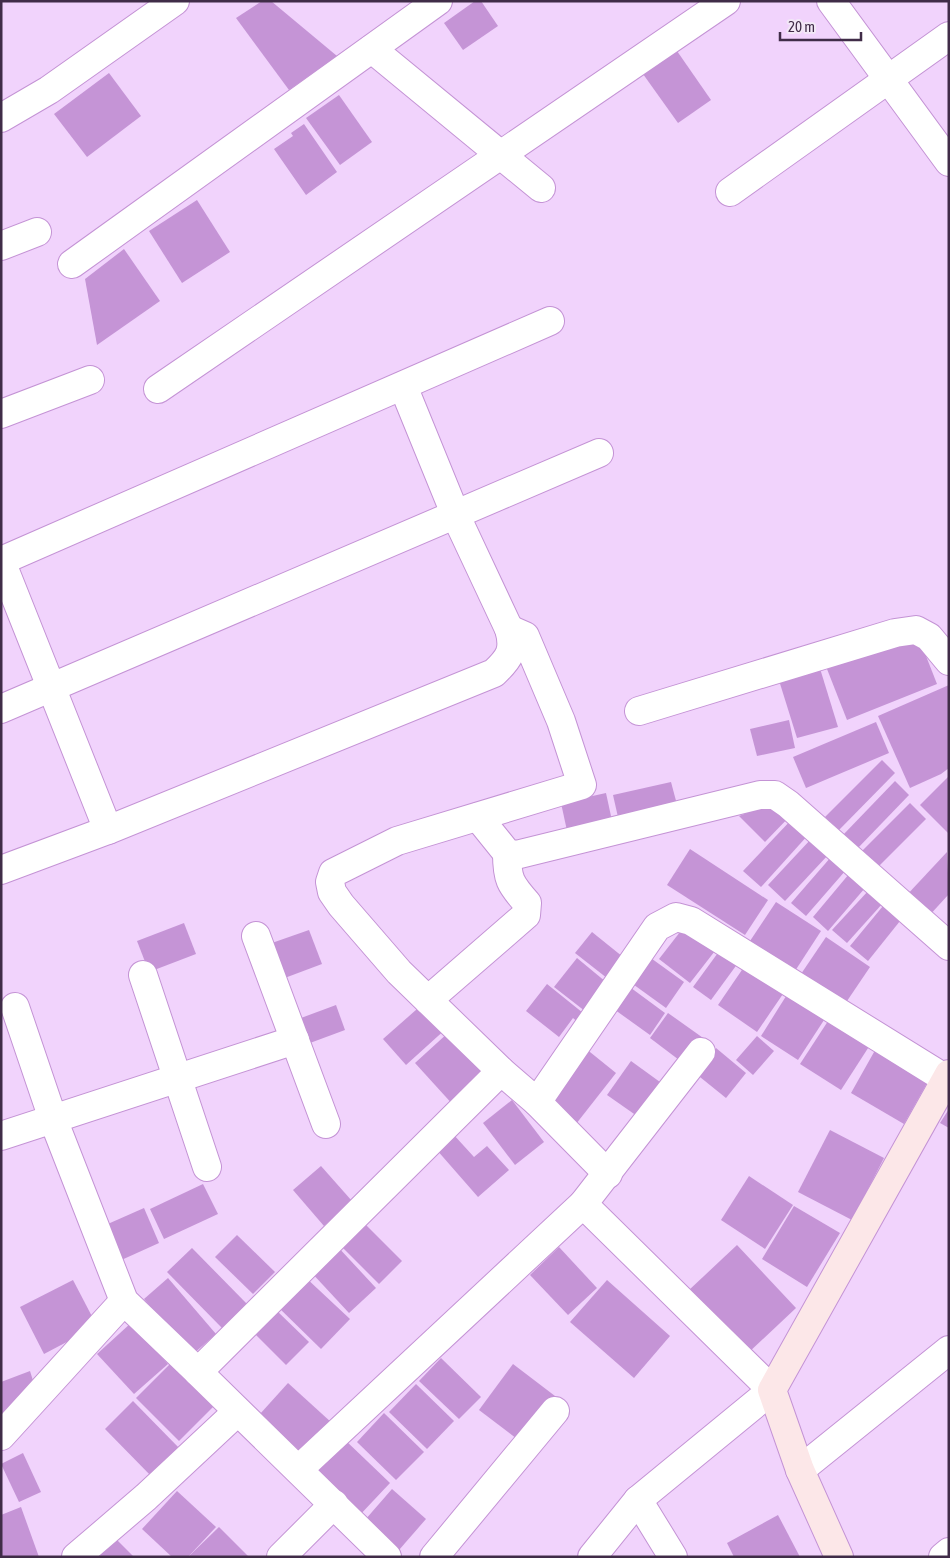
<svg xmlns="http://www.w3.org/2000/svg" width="950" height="1558" font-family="'Asap Condensed',sans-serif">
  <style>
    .building { fill: #c594d6 }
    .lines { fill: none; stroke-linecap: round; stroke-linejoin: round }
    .street-casing { stroke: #c493d5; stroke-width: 30 }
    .secondary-casing { stroke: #c493d5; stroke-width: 30 }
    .street { stroke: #fff; stroke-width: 28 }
    .secondary { stroke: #fce7e8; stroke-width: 28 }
  </style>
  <rect width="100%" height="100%" fill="#f1d3fc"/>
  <g class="building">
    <path d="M262 1H271L337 56 289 90 236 18Z"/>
    <path d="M475 1H481L498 26 463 50 444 23Z"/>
    <path d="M677 51 711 100 678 123 643 74Z"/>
    <path d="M109 73 141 116 87 157 54 114Z"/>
    <path d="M339 95 372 142 340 165 306 118Z"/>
    <path d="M304 124 337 172 306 195 274 149 293 136 291 133Z"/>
    <path d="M197 200 230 252 182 283 149 231Z"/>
    <path d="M124 249 160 301 97 345 85 279Z"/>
    <path d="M917 633 937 684 847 720 827 669Z"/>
    <path d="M818 662 838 727 797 738 777 674Z"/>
    <path d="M949 685V768L941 774 910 788 878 716Z"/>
    <path d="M789 720 795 748 757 756 750 729Z"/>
    <path d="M876 722 889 753 806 788 793 757Z"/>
    <path d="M882 760 895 773 839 830 825 817Z"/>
    <path d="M949 776V834L920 805Z"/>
    <path d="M895 781 909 795 857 849 843 835Z"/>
    <path d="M671 782 679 812 620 826 613 795Z"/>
    <path d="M606 793 614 830 569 840 561 803Z"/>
    <path d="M776 802 793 813 765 842 739 816Z"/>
    <path d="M910 803 926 819 878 867 862 851Z"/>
    <path d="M793 818 809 834 761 887 743 871Z"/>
    <path d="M812 838 829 854 785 901 768 885Z"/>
    <path d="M690 849 768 900 745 935 667 885Z"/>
    <path d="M947 852 949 894 927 918 905 897Z"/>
    <path d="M831 857 846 870 806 916 791 903Z"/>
    <path d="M849 874 865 888 828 931 813 917Z"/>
    <path d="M869 890 883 903 847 943 832 930Z"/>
    <path d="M776 902 821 931 795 971 750 941Z"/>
    <path d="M883 906 900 921 868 961 850 946Z"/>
    <path d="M184 923 196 954 149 972 137 941Z"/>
    <path d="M687 923 718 947 690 983 659 959Z"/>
    <path d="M309 930 322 964 282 979 269 944Z"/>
    <path d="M592 932 628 961 612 982 575 953Z"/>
    <path d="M826 937 870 967 845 1004 801 974Z"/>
    <path d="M720 950 738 963 711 1000 693 987Z"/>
    <path d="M648 956 684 982 666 1008 630 982Z"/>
    <path d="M577 958 612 987 590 1015 554 987Z"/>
    <path d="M746 964 785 991 757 1032 718 1005Z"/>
    <path d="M547 984 588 1017 581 1025 573 1018 559 1037 526 1011Z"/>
    <path d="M627 985 665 1013 650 1035 611 1007Z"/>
    <path d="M788 993 826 1017 798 1060 761 1036Z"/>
    <path d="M425 1002 448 1027 406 1065 383 1039Z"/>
    <path d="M336 1005 345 1030 310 1043 301 1018Z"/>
    <path d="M668 1013 706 1040 687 1066 650 1038Z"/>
    <path d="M830 1018 870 1045 841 1090 800 1064Z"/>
    <path d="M449 1032 490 1076 455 1107 415 1063Z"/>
    <path d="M757 1036 774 1051 753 1075 736 1060Z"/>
    <path d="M878 1045 931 1076 904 1124 851 1093Z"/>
    <path d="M585 1048 616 1073 576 1124 545 1100Z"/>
    <path d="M716 1048 746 1073 726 1098 695 1073Z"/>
    <path d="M631 1061 671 1090 647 1123 607 1095Z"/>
    <path d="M512 1100 544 1142 515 1165 483 1123Z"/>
    <path d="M949 1109V1128L940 1123Z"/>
    <path d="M830 1130 884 1158 852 1220 798 1192Z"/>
    <path d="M453 1134 474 1157 487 1146 509 1170 478 1197 436 1149Z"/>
    <path d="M321 1166 352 1201 324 1226 293 1190Z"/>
    <path d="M749 1176 793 1205 765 1249 721 1220Z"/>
    <path d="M203 1184 218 1214 164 1239 150 1209Z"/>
    <path d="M794 1206 840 1233 807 1287 762 1259Z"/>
    <path d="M144 1208 159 1243 117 1262 101 1227Z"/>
    <path d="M360 1219 402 1261 379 1284 337 1242Z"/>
    <path d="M237 1235 275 1272 253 1294 215 1257Z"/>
    <path d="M737 1245 796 1308 747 1354 688 1291Z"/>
    <path d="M337 1246 376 1288 349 1313 310 1271Z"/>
    <path d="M559 1247 597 1288 568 1315 530 1275Z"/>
    <path d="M192 1248 247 1304 222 1328 167 1272Z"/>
    <path d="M304 1276 350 1319 321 1349 276 1305Z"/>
    <path d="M168 1278 216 1334 192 1355 144 1299Z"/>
    <path d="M73 1280 97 1326 44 1354 20 1307Z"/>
    <path d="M607 1280 670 1336 634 1378 570 1322Z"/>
    <path d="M275 1309 309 1342 286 1365 253 1332Z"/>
    <path d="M131 1323 168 1364 134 1394 97 1354Z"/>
    <path d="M176 1358 219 1401 179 1441 136 1398Z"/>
    <path d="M441 1358 481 1397 459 1419 419 1381Z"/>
    <path d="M513 1364 555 1396 521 1442 479 1410Z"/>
    <path d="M30 1371 36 1390 1 1424V1382Z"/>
    <path d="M288 1383 332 1423 303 1454 260 1414Z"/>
    <path d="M416 1384 454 1421 427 1449 389 1412Z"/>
    <path d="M133 1401 181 1450 153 1478 105 1429Z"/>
    <path d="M384 1413 424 1452 396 1480 357 1442Z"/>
    <path d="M344 1439 390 1483 357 1518 311 1474Z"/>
    <path d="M23 1453 41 1492 19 1502 1 1464Z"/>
    <path d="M392 1489 426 1519 399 1550 365 1520Z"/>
    <path d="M177 1491 216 1527 188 1557H172L142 1529Z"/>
    <path d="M21 1507 39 1557H1V1515Z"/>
    <path d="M778 1515 800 1557H734L727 1543Z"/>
    <path d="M219 1527 249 1557H188Z"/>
    <path d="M113 1536 134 1557H102L98 1552Z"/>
  </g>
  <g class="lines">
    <defs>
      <g id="street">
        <path d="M831 1 949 162"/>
        <path d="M372 49 541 188"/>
        <path d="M1 118 49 90 175 1"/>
        <path d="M730 192 949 36"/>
        <path d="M1 246 37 232"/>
        <path d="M72 264 438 1"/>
        <path d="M158 389 726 1"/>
        <path d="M1 414 90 380"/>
        <path d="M1 561 550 321"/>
        <path d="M1 561 108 830"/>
        <path d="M1 709 599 453"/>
        <path d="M639 711 895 633 916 630 929 637 949 661"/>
        <path d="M478 817 507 853 516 855 760 795H775L788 804 949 946"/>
        <path d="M1 870 108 830 494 673C510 658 515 650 509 629L456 516 403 386"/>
        <path d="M256 936 326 1124"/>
        <path d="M143 975 207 1167"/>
        <path d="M428 1000 526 915 527 903C510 884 507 879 507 853"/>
        <path d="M15 1007 53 1119 124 1301 198 1372"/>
        <path d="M501 1071 399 972 341 905 332 892 330 882 333 873 397 841 582 785 561 721 525 636 509 629"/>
        <path d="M1 1136 295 1040"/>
        <path d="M608 1174 537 1102 657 927 676 917 691 921 946 1079"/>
        <path d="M1 1436 124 1301"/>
        <path d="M299 1469 583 1204"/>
        <path d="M800 1470 949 1350"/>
        <path d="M638 1500 673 1557"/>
        <path d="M76 1557 146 1497 237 1412"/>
        <path d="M281 1557 334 1504"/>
        <path d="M387 1557 198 1372 501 1071 537 1102"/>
        <path d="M434 1557 555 1411"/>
        <path d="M592 1557 638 1500 772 1390 583 1204 701 1052"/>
        <path d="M943 1557 949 1552"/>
      </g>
      <path id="secondary" d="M839 1557 800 1470 772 1390 949 1074"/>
    </defs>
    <use href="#street" class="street-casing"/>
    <use href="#secondary" class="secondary-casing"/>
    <use href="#street" class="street"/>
    <use href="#secondary" class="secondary"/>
  </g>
  <rect width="950" height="1558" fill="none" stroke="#402c48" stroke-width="5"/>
  <path d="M780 32v8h81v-8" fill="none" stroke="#402c48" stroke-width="2.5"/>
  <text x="788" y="32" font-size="15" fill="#402c48" stroke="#f2e8f6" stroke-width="4" paint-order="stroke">20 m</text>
</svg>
